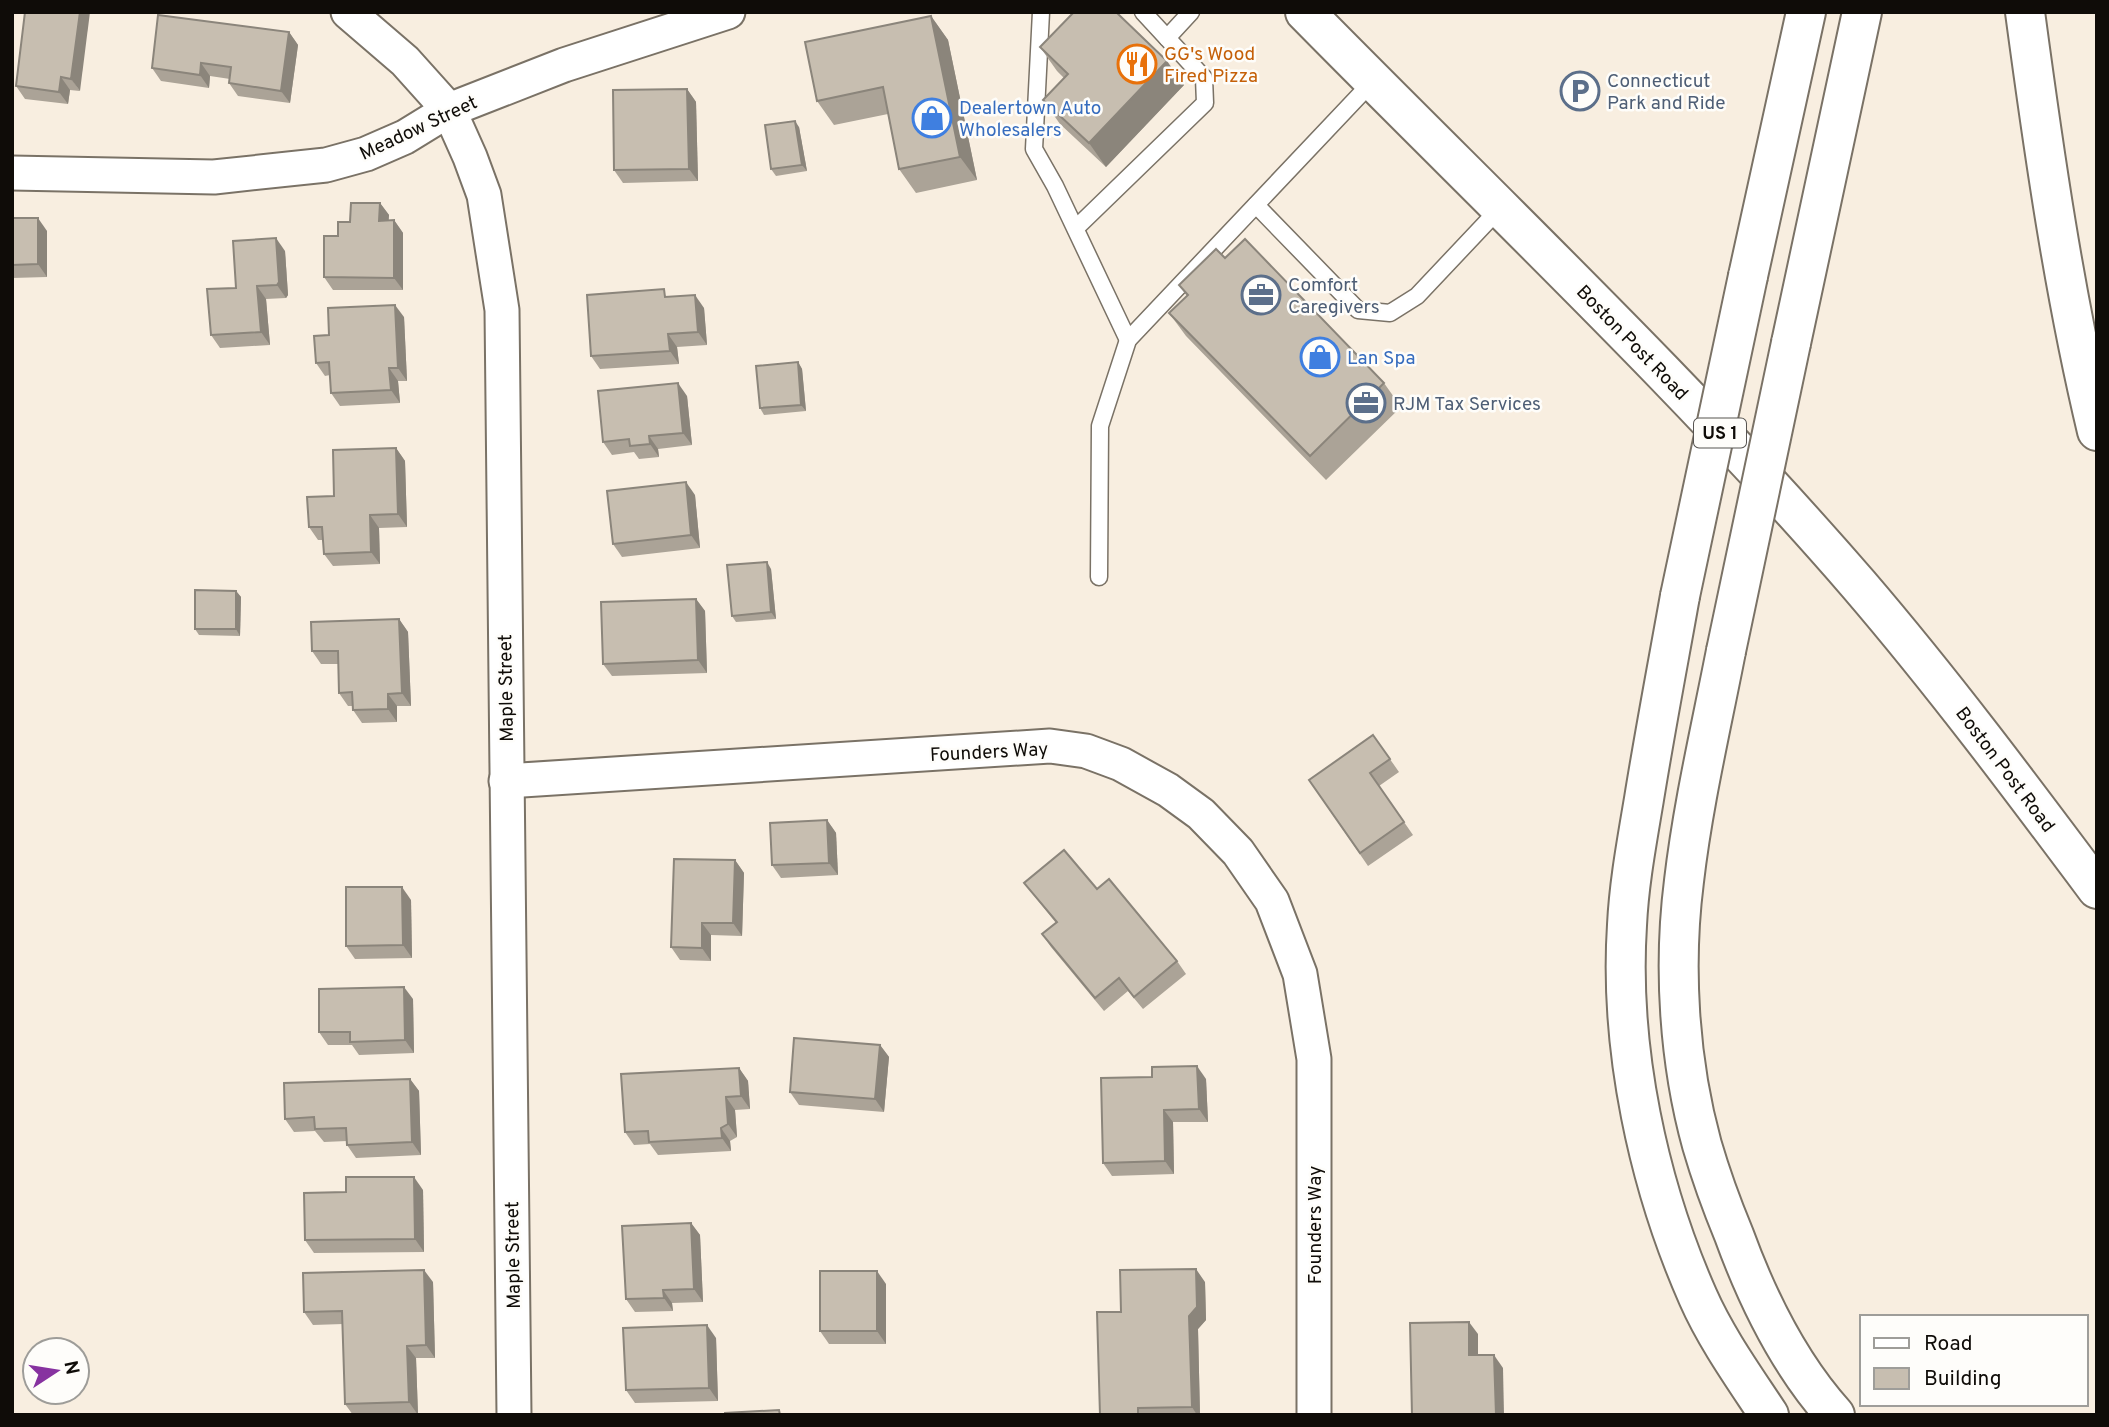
<svg xmlns="http://www.w3.org/2000/svg" width="2109" height="1427" font-family="Overpass,sans-serif">
  <style>
    .lines { fill: none; stroke-linecap: round; stroke-linejoin: round }
    .service-casing { stroke: #7a7266; stroke-width: 19 }
    .minor-casing { stroke: #7a7266; stroke-width: 37 }
    .primary-casing { stroke: #7a7266; stroke-width: 42 }
    .motorway-casing { stroke: #7a7266; stroke-width: 42 }
    .service { stroke: #fff; stroke-width: 16 }
    .minor { stroke: #fff; stroke-width: 33 }
    .primary { stroke: #fff; stroke-width: 38 }
    .motorway { stroke: #fff; stroke-width: 38 }
    .motorway-bridge-casing { stroke: #7a7266; stroke-width: 42; stroke-linecap: butt }
    .motorway-bridge { stroke: #fff; stroke-width: 38 }
    .wall { fill: #aba397 }
    .shaded-wall { fill: #8b857b }
    .building { fill: #c7beb0; stroke: #8b857b; stroke-width: 2 }
    .labels { text-anchor: middle; stroke-width: 5; stroke-linejoin: round; paint-order: stroke }
    .shield { fill: #fefdfa; stroke: #575451; stroke-width: 2 }
    .shield-label { font-size: 18px; font-weight: bold; fill: #0f0c08 }
    .food-label { font-size: 19px; fill: #c56008; stroke: #fefdfa; text-anchor: start }
    .service-label { font-size: 19px; fill: #4e5e75; stroke: #fefdfa; text-anchor: start }
    .shop-label { font-size: 19px; fill: #366cbe; stroke: #fefdfa; text-anchor: start }
    .street-label { font-size: 19px; fill: #0f0c08; stroke: #fefdfa }
  </style>
  <rect width="100%" height="100%" fill="#f8eee0"/>
  <g class="lines">
    <defs>
      <g id="service">
        <path d="M1041 12 1034 149 1055 186 1128 340"/>
        <path d="M1167 38 1191 12"/>
        <path d="M1256 205 1358 310 1390 313 1417 296 1501 207"/>
        <path d="M1076 228 1205 103 1204 78 1143 12"/>
        <path d="M1099 577 1100 426 1128 340 1373 81"/>
      </g>
      <g id="minor">
        <path d="M348 12 405 61 449 110 470 157 484 195 502 310 514 1415"/>
        <path d="M12 173 214 177 326 165 366 154 405 137 449 110 564 65 728 12"/>
        <path d="M506 781 1050 746 1086 751 1121 764 1168 790 1201 814 1238 852 1272 901 1300 974 1314 1059V1415"/>
      </g>
      <path id="primary" d="M1305 12C1491 201 1685 384 1859 585 1943 683 2020 786 2097 889"/>
      <g id="motorway">
        <path d="M2025 12C2044 153 2064 293 2097 431"/>
        <path d="M1748 276 1806 12"/>
        <path d="M1791 343 1862 12"/>
        <path d="M1680 596C1668 663 1655 731 1644 799 1637 841 1629 883 1627 925 1619 1048 1648 1184 1698 1297 1716 1338 1744 1377 1769 1415"/>
        <path d="M1726 651C1711 728 1693 804 1684 881 1673 967 1679 1062 1702 1145 1711 1176 1722 1206 1734 1235 1757 1298 1789 1364 1835 1415"/>
      </g>
    </defs>
    <use href="#service" class="service-casing"/>
    <use href="#minor" class="minor-casing"/>
    <use href="#primary" class="primary-casing"/>
    <use href="#motorway" class="motorway-casing"/>
    <use href="#service" class="service"/>
    <use href="#minor" class="minor"/>
    <use href="#primary" class="primary"/>
    <use href="#motorway" class="motorway"/>
    <defs>
      <g id="motorway-bridge">
        <path d="M1680 596 1748 276"/>
        <path d="M1726 651 1791 343"/>
      </g>
    </defs>
    <use href="#motorway-bridge" class="motorway-bridge-casing"/>
    <use href="#motorway-bridge" class="motorway-bridge"/>
  </g>
  <g class="wall">
    <path d="M25 12 80 91 70 90 68 104 25 99 16 86Z"/>
    <path d="M931 16 948 40 977 180 916 193 899 169 888 114 834 125 817 101Z"/>
    <path d="M289 32 298 45 290 103 238 96 229 83 230 79 210 76 209 88 161 81 152 68Z"/>
    <path d="M1040 47 1184 85 1106 167 1060 124 1043 100 1064 78 1057 71Z"/>
    <path d="M687 89 696 102 698 181 623 183 614 170Z"/>
    <path d="M799 127 807 171 776 176 771 169Z"/>
    <path d="M380 203 389 215 388 220H394L403 233V290H333L324 277 338 236 350 222Z"/>
    <path d="M12 218 47 231V277L12 278Z"/>
    <path d="M285 251 288 295 286 298 266 299 270 345 220 348 211 335 236 288Z"/>
    <path d="M1225 258 1384 383 1401 407 1326 480 1186 336 1169 313 1187 296 1179 285Z"/>
    <path d="M669 296 704 308 707 345 677 347 679 364 600 369 591 356Z"/>
    <path d="M404 317 407 381H398L400 403 340 406 331 393 330 375 325 376 316 363 329 335Z"/>
    <path d="M798 362 802 369 806 411 764 415 760 408Z"/>
    <path d="M687 396 692 445 658 449 659 457 639 459 634 452 612 455 603 442Z"/>
    <path d="M396 448 405 461 407 527 379 528 380 564 333 566 324 554 323 540H318L309 527 334 496Z"/>
    <path d="M695 495 700 548 622 557 613 544Z"/>
    <path d="M771 569 776 619 736 622 732 616Z"/>
    <path d="M236 591 241 597 240 636 199 635 195 629Z"/>
    <path d="M696 599 705 611 707 673 612 676 603 664Z"/>
    <path d="M399 619 408 632 411 706H397V722L362 723 353 710V706H348L339 693 338 664H321L312 651Z"/>
    <path d="M1373 735 1399 772 1379 786 1413 835 1368 866 1309 780Z"/>
    <path d="M827 820 836 833 838 875 781 878 772 865Z"/>
    <path d="M735 860 744 873 742 936 711 935V961L680 960 671 947Z"/>
    <path d="M1024 883 1097 889 1177 961 1186 974 1143 1009 1128 991 1104 1011 1051 947 1042 934 1056 923Z"/>
    <path d="M411 900 412 958 355 959 346 946Z"/>
    <path d="M413 999 414 1053 359 1055 352 1045H328L319 1032Z"/>
    <path d="M880 1045 889 1057 884 1112 799 1105 790 1092Z"/>
    <path d="M739 1068 748 1081 750 1109 735 1110 737 1137 730 1141 731 1151 658 1155 650 1144 634 1145 625 1132Z"/>
    <path d="M1101 1078 1206 1079 1208 1122H1173L1174 1174 1112 1176 1103 1163Z"/>
    <path d="M410 1079 419 1091 421 1155 356 1158 347 1145V1141L324 1142 315 1131 294 1132 285 1119Z"/>
    <path d="M423 1190 424 1252 314 1253 305 1240Z"/>
    <path d="M691 1223 700 1235 703 1302 672 1303 673 1311 635 1312 626 1299Z"/>
    <path d="M433 1282 435 1358H416L418 1415H353L345 1404 343 1324 313 1325 304 1312Z"/>
    <path d="M1205 1282 1206 1320 1198 1329 1200 1415H1100L1121 1312Z"/>
    <path d="M886 1284V1344H829L820 1331Z"/>
    <path d="M716 1338 718 1401 635 1403 626 1390Z"/>
  </g>
  <g class="shaded-wall">
    <path d="M80 12H90L80 91 71 79Z"/>
    <path d="M931 16 948 40 977 180 960 157Z"/>
    <path d="M289 32 298 45 290 103 281 91Z"/>
    <path d="M1167 61 1184 85 1106 167 1089 143Z"/>
    <path d="M201 63 210 76 209 88 200 75Z"/>
    <path d="M61 77 70 90 68 104 59 92Z"/>
    <path d="M687 89 696 102 698 181 689 169Z"/>
    <path d="M795 121 799 127 807 171 802 165Z"/>
    <path d="M380 203 389 215 388 234 379 221Z"/>
    <path d="M38 218 47 231V277L38 264Z"/>
    <path d="M394 220 403 233V290L394 278Z"/>
    <path d="M276 238 285 251 288 295 286 298 277 285Z"/>
    <path d="M257 286 266 299 270 345 261 332Z"/>
    <path d="M695 295 704 308 707 345 698 332Z"/>
    <path d="M395 305 404 317 407 381 398 368Z"/>
    <path d="M668 334 677 347 679 364 670 351Z"/>
    <path d="M798 362 802 369 806 411 801 405Z"/>
    <path d="M389 368 398 381 400 403 391 390Z"/>
    <path d="M678 383 687 396 692 445 683 433Z"/>
    <path d="M649 436 658 449 659 457 650 444Z"/>
    <path d="M396 448 405 461 407 527 398 514Z"/>
    <path d="M686 482 695 495 700 548 691 535Z"/>
    <path d="M370 515 379 528 380 564 371 552Z"/>
    <path d="M767 562 771 569 776 619 771 612Z"/>
    <path d="M236 591 241 597 240 636 236 629Z"/>
    <path d="M696 599 705 611 707 673 698 660Z"/>
    <path d="M399 619 408 632 411 706 402 693Z"/>
    <path d="M388 694 397 706V722L388 709Z"/>
    <path d="M827 820 836 833 838 875 829 863Z"/>
    <path d="M735 860 744 873 742 936 733 923Z"/>
    <path d="M402 887 411 900 412 958 403 945Z"/>
    <path d="M702 923 711 935V961L702 948Z"/>
    <path d="M404 987 413 999 414 1053 405 1040Z"/>
    <path d="M880 1045 889 1057 884 1112 875 1099Z"/>
    <path d="M1197 1066 1206 1079 1208 1122 1199 1109Z"/>
    <path d="M739 1068 748 1081 750 1109 741 1096Z"/>
    <path d="M410 1079 419 1091 421 1155 412 1142Z"/>
    <path d="M726 1097 735 1110 737 1137 728 1124Z"/>
    <path d="M1164 1110 1173 1122 1174 1174 1165 1161Z"/>
    <path d="M721 1128 730 1141 731 1151 722 1138Z"/>
    <path d="M414 1177 423 1190 424 1252 415 1239Z"/>
    <path d="M691 1223 700 1235 703 1302 694 1289Z"/>
    <path d="M1196 1269 1205 1282 1206 1320 1198 1329 1200 1415H1197L1192 1407 1189 1316Z"/>
    <path d="M424 1270 433 1282 435 1358 426 1345Z"/>
    <path d="M877 1271 886 1284V1344L877 1331Z"/>
    <path d="M663 1290 672 1303 673 1311 664 1298Z"/>
    <path d="M1469 1322 1478 1334V1368L1469 1355Z"/>
    <path d="M707 1325 716 1338 718 1401 709 1388Z"/>
    <path d="M407 1346 416 1358 418 1415 409 1402Z"/>
    <path d="M1494 1355 1503 1368 1504 1415H1496Z"/>
  </g>
  <g class="building">
    <path d="M25 12H80L71 79 61 77 59 92 16 86Z"/>
    <path d="M1074 12H1116L1167 61 1089 143 1043 100 1068 74 1040 47Z"/>
    <path d="M158 15 289 32 281 91 229 83 231 67 201 63 200 75 152 68Z"/>
    <path d="M931 16 960 157 899 169 883 87 817 101 805 42Z"/>
    <path d="M687 89 689 169 614 170 613 90Z"/>
    <path d="M795 121 802 165 771 169 765 125Z"/>
    <path d="M351 203H380L379 221 394 220V278L324 277V236H338V222H350Z"/>
    <path d="M12 218H38V264L12 265Z"/>
    <path d="M276 238 279 282 277 285 257 286 261 332 211 335 207 289 236 288 233 241Z"/>
    <path d="M1245 239 1384 383 1310 456 1169 313 1188 295 1179 285 1216 249 1225 258Z"/>
    <path d="M664 289 665 297 695 295 698 332 668 334 670 351 591 356 587 295Z"/>
    <path d="M395 305 398 368H389L391 390 331 393 329 362 316 363 314 336 329 335 328 308Z"/>
    <path d="M798 362 801 405 760 408 756 366Z"/>
    <path d="M678 383 683 433 649 436 650 444 630 446 629 439 603 442 598 391Z"/>
    <path d="M396 448 398 514 370 515 371 552 324 554 322 527H309L307 497 334 496 333 450Z"/>
    <path d="M686 482 691 535 613 544 607 491Z"/>
    <path d="M767 562 771 612 732 616 727 565Z"/>
    <path d="M195 590 236 591V629H195Z"/>
    <path d="M696 599 698 660 603 664 601 602Z"/>
    <path d="M399 619 402 693 388 694V709L353 710 352 692 339 693 338 651H312L311 622Z"/>
    <path d="M1373 735 1390 759 1370 773 1404 822 1360 853 1309 780Z"/>
    <path d="M827 820 829 863 772 865 770 823Z"/>
    <path d="M1064 850 1097 889 1109 879 1177 961 1134 997 1119 978 1095 998 1042 934 1057 922 1024 883Z"/>
    <path d="M674 859 735 860 733 923H702V948L671 947Z"/>
    <path d="M346 887H402L403 945 346 946Z"/>
    <path d="M404 987 405 1040 350 1042V1032H319V989Z"/>
    <path d="M794 1038 880 1045 875 1099 790 1092Z"/>
    <path d="M1197 1066 1199 1109 1164 1110 1165 1161 1103 1163 1101 1078 1152 1077V1067Z"/>
    <path d="M739 1068 741 1096 726 1097 728 1124 721 1128 722 1138 649 1142 648 1131 625 1132 621 1074Z"/>
    <path d="M410 1079 412 1142 347 1145 346 1128 315 1129 314 1117 285 1119 284 1083Z"/>
    <path d="M346 1177H414L415 1239 305 1240 304 1193 346 1192Z"/>
    <path d="M691 1223 694 1289 663 1290 664 1298 626 1299 622 1226Z"/>
    <path d="M1196 1269 1197 1307 1189 1316 1192 1407 1138 1408V1415H1100L1097 1312H1121L1120 1270Z"/>
    <path d="M424 1270 426 1345 407 1346 409 1402 345 1404 342 1311 304 1312 303 1273Z"/>
    <rect x="820" y="1271" width="57" height="60"/>
    <path d="M1469 1322V1355H1494L1496 1415H1412L1410 1323Z"/>
    <path d="M707 1325 709 1388 626 1390 623 1328Z"/>
    <path d="M779 1410 780 1415H725V1413Z"/>
  </g>
  <defs>
    <symbol id="restaurant-ring" viewBox="-11 -11 22 22"><circle r="9.5" fill="#fefdfa" stroke="#e8710a" stroke-width="1.5"/><path d="M-5-6h1v4h1v-4h1v4h1v-4h1v5L-1.5 .5V6h-2V.5L-5-1ZM5-6V6H3V1.5H1.5Q1.5-4 5-6Z" fill="#e8710a"/></symbol>
    <symbol id="parking-ring" viewBox="-11 -11 22 22"><circle r="9.5" fill="#fefdfa" stroke="#5c6f8a" stroke-width="1.5"/><path d="M-3.5-5.5H1a3.5 3.5 0 0 1 0 7H-1V5.5H-3.5ZM-1-3.4V-.6H.8a1.4 1.4 0 0 0 0-2.8Z" fill="#5c6f8a"/></symbol>
    <symbol id="shop-ring" viewBox="-11 -11 22 22"><circle r="9.5" fill="#fefdfa" stroke="#3f7fe0" stroke-width="1.5"/><path d="M-5-2.5h2.3a2.7 3.5 0 0 1 5.4 0H5L5.5 6h-11ZM-1.5-2.5h3a1.5 2.3 0 0 0-3 0Z" fill="#3f7fe0"/></symbol>
    <symbol id="office-ring" viewBox="-11 -11 22 22"><circle r="9.5" fill="#fefdfa" stroke="#5c6f8a" stroke-width="1.5"/><path d="M-6-3h4V-5.5h4V-3h4V5H-6ZM-1-4.5V-3h2v-1.5ZM-6 0V1H6V0Z" fill="#5c6f8a"/></symbol>
  </defs>
  <g fill-rule="evenodd">
    <use href="#restaurant-ring" x="1115" y="42" width="44" height="44"/>
    <use href="#parking-ring" x="1558" y="69" width="44" height="44"/>
    <use href="#shop-ring" x="910" y="96" width="44" height="44"/>
    <use href="#office-ring" x="1239" y="273" width="44" height="44"/>
    <use href="#shop-ring" x="1298" y="335" width="44" height="44"/>
    <use href="#office-ring" x="1344" y="381" width="44" height="44"/>
  </g>
  <g class="labels">
    <rect class="shield" x="1694" y="418.5" width="52" height="29" rx="5"/>
    <g class="shield-label">
      <text x="1720" y="439">US 1</text>
    </g>
    <g class="food-label">
      <text x="1164" y="60">GG's Wood<tspan x="1164" dy="22">Fired Pizza</tspan></text>
    </g>
    <g class="service-label">
      <text x="1607" y="87">Connecticut<tspan x="1607" dy="22">Park and Ride</tspan></text>
      <text x="1288" y="291">Comfort<tspan x="1288" dy="22">Caregivers</tspan></text>
      <text x="1393" y="410">RJM Tax Services</text>
    </g>
    <g class="shop-label">
      <text x="959" y="114">Dealertown Auto<tspan x="959" dy="22">Wholesalers</tspan></text>
      <text x="1347" y="364">Lan Spa</text>
    </g>
    <g class="street-label">
      <text transform="translate(418 127) rotate(-25)" y="7">Meadow Street</text>
      <text transform="translate(1633 342) rotate(46)" y="7">Boston Post Road</text>
      <text transform="translate(505 688) rotate(-91)" y="7">Maple Street</text>
      <text transform="translate(989 751) rotate(-3)" y="7">Founders Way</text>
      <text transform="translate(2006 769) rotate(53)" y="7">Boston Post Road</text>
      <text transform="translate(1314 1225) rotate(-90)" y="7">Founders Way</text>
      <text transform="translate(512 1255) rotate(-91)" y="7">Maple Street</text>
    </g>
  </g>
  <rect width="2109" height="1427" fill="none" stroke="#0f0c08" stroke-width="28"/>
  <rect x="1860" y="1315" width="228" height="91" fill="#fefdfa" stroke="#9e9d99" stroke-width="2"/>
  <rect x="1874" y="1338" width="35" height="10" fill="#ffffff" stroke="#9e9d99" stroke-width="2"/>
  <text x="1924" y="1350" font-size="21" fill="#0f0c08">Road</text>
  <rect x="1874" y="1368" width="35" height="21" fill="#c7beb0" stroke="#9e9d99" stroke-width="2"/>
  <text x="1924" y="1385" font-size="21" fill="#0f0c08">Building</text>
  <g transform="translate(56 1371) rotate(78)"><circle r="33" fill="#fefdfa" stroke="#9e9d99" stroke-width="2"/>
  <path d="M0-5L12 26L0 18L-12 26Z" fill="#8732a0"/>
  <text y="-10" font-size="19" font-weight="bold" text-anchor="middle" fill="#0f0c08">N</text>
  </g>
</svg>
